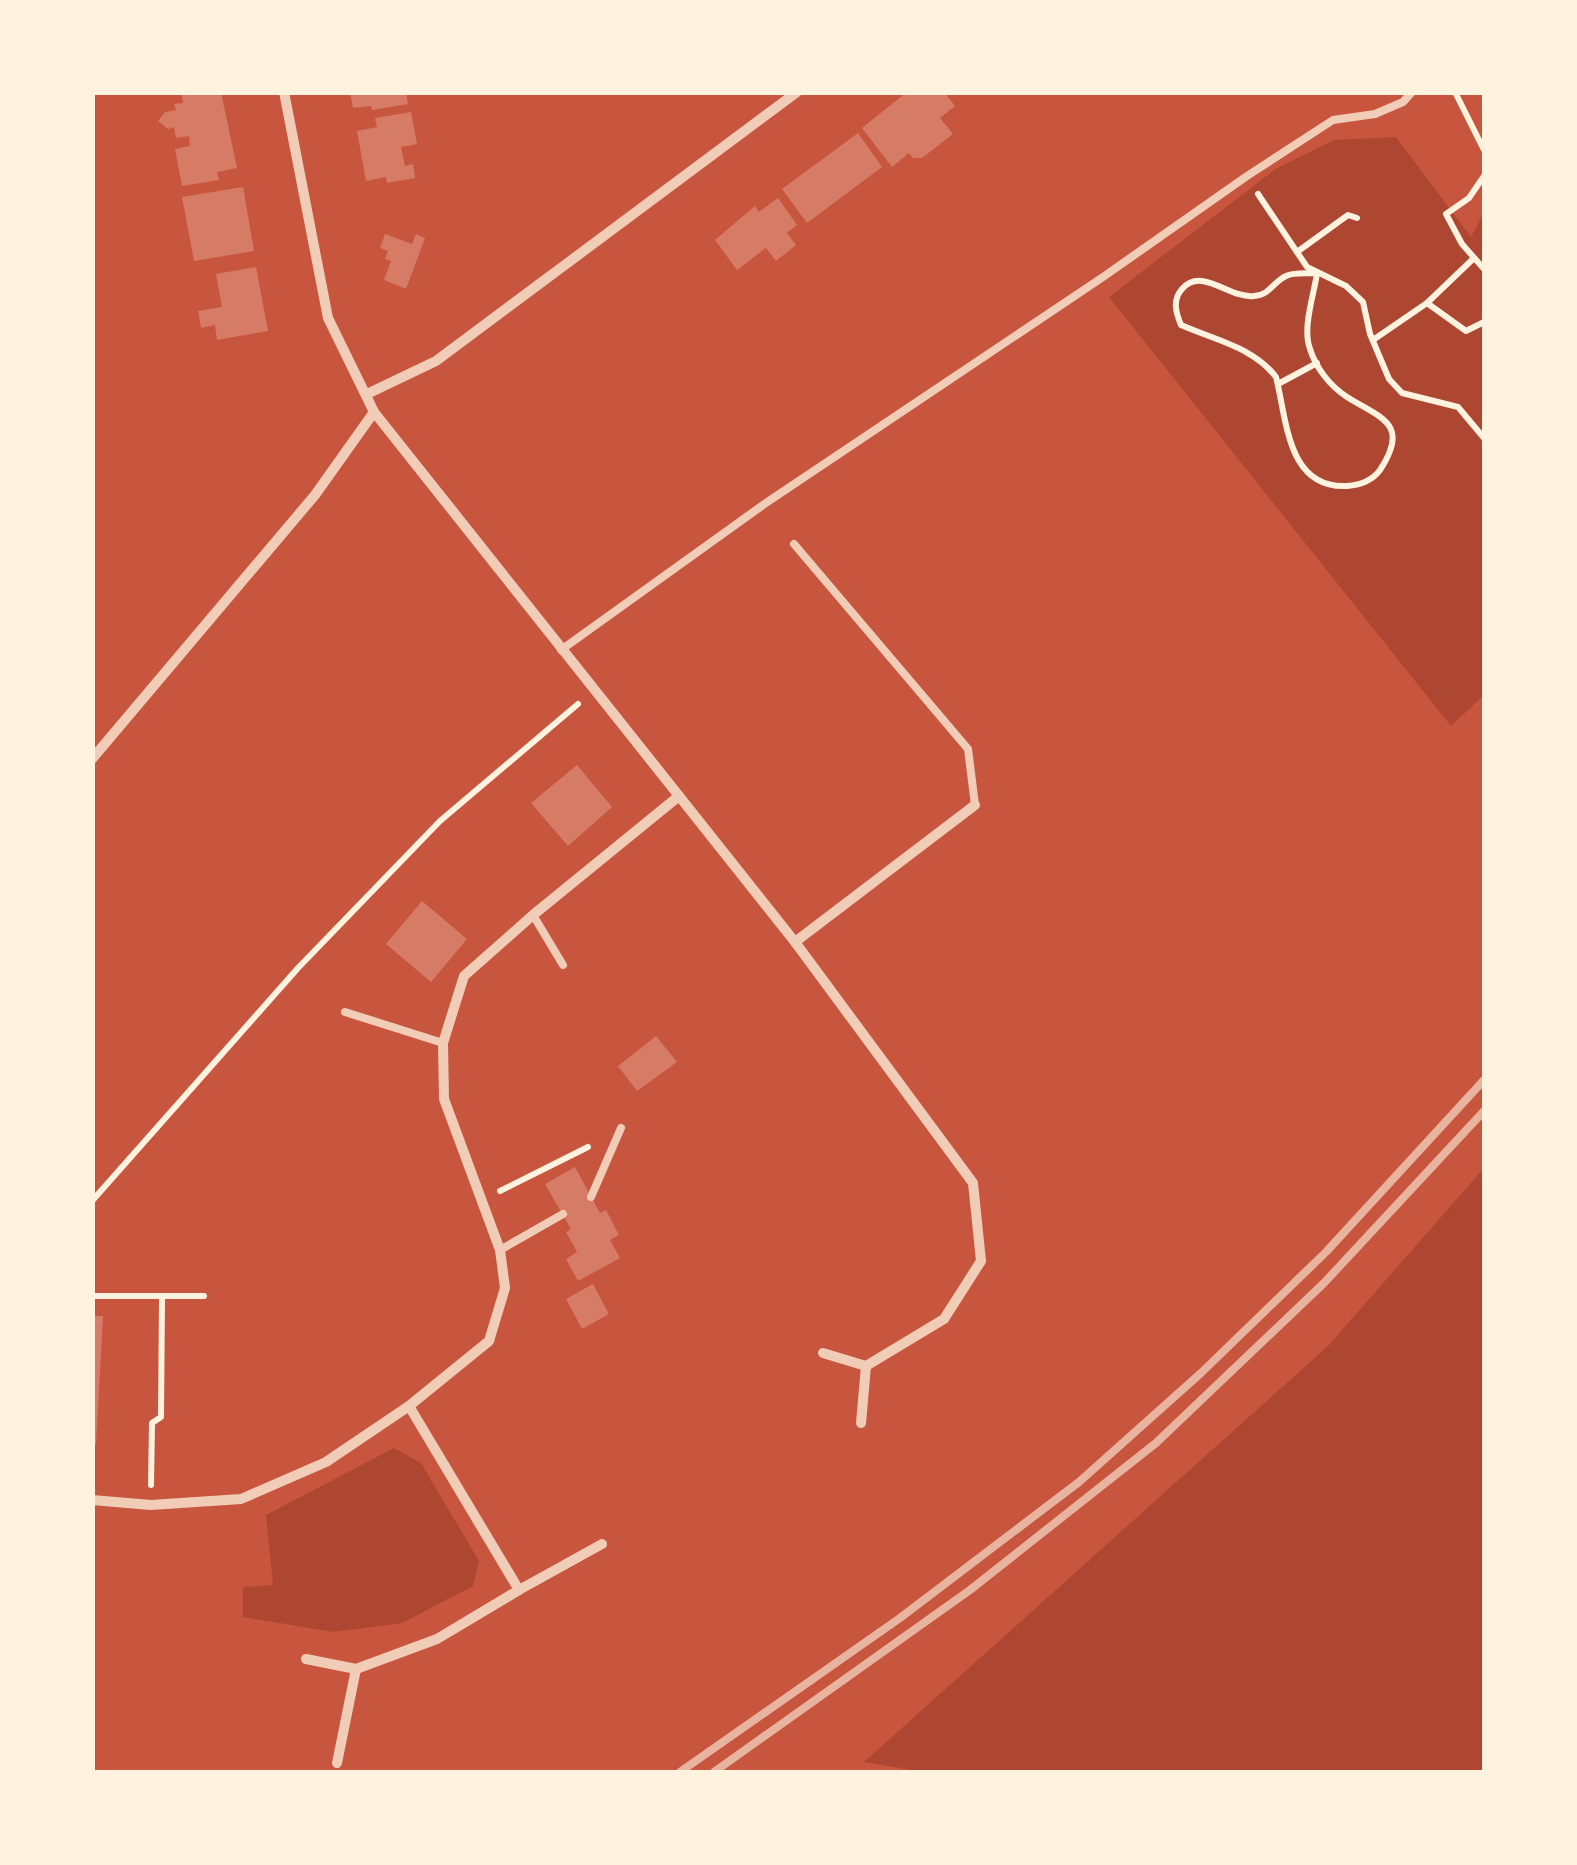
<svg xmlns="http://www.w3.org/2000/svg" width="1577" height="1865" font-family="'IBM Plex Sans',sans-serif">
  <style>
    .green { fill: #ae4732 }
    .building { fill: #d67c66 }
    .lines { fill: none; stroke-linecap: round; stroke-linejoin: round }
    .path { stroke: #fff3e0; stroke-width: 6 }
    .service { stroke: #f1ccb7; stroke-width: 8 }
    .minor { stroke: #f1ccb7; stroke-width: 10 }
    .rail { stroke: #e9b49f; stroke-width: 8 }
  </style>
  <rect width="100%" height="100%" fill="#c8553d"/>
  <g class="green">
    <path d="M1396 137 1471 237 1484 212V695L1451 726 1109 297 1277 168 1334 140Z"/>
    <path d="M1484 1168V1772H922L864 1762 1328 1346Z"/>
    <path d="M394 1448 421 1463 479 1561 473 1586 402 1623 334 1632 243 1617V1587L273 1585 266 1515Z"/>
  </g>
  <g class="building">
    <path d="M181 92H221L237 168 217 172 219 180 182 186 175 149 190 146 189 136 176 138 174 127 168 129 158 121 165 112 176 110 174 104 183 103Z"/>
    <path d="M350 92H406L408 104 372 110 371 106 353 108Z"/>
    <path d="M907 92H944L955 106 940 118 953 134 922 158H913L909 153 892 167 862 128Z"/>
    <path d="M411 112 417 144 401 147 405 166 413 164 415 178 387 183 386 177 366 181 357 131 377 127 375 118Z"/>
    <path d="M858 133 882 167 807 223 782 189Z"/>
    <path d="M243 187 254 251 194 261 182 197Z"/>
    <path d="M778 198 797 225 787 233 796 245 776 261 766 248 737 270 715 240 755 206 759 212Z"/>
    <path d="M385 234 412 244 416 234 425 238 406 289 384 280 391 261 385 259 388 251 380 248Z"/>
    <path d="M256 267 268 331 217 340 215 325 201 328 198 311 222 307 216 274Z"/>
    <path d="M577 765 612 807 568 846 531 803Z"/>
    <path d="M422 901 467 939 431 982 386 944Z"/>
    <path d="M656 1036 677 1062 637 1091 618 1066Z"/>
    <path d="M575 1167 600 1213 606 1210 619 1235 610 1240 620 1258 578 1281 566 1259 577 1252 566 1232 571 1229 545 1184Z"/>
    <path d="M593 1284 609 1314 582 1329 566 1299Z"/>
    <path d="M92 1316H103L96 1444H92Z"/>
  </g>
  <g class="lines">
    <g class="path">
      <path d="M1455 92 1484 150"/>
      <path d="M1484 176 1469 198 1446 214 1462 244 1484 269"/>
      <path d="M1258 194 1307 267 1346 286 1363 302 1370 334 1389 379 1402 393 1458 407 1484 438"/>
      <path d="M1297 252 1348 215 1357 218"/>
      <path d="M1317 273C1314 295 1302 328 1310 349 1316 368 1330 386 1347 397 1380 418 1411 423 1380 470 1372 481 1360 485 1347 486 1287 489 1287 420 1276 377 1253 347 1215 340 1181 325 1176 313 1172 300 1182 289 1202 266 1229 299 1254 296 1270 295 1273 282 1286 276 1294 272 1308 274 1317 273Z"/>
      <path d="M1427 303 1474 258"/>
      <path d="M1373 340 1427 303 1466 331 1484 322"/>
      <path d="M1278 384 1317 363"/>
      <path d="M500 1191 588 1147"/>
      <path d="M92 1201 298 968 440 821 578 704"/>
      <path d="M92 1296H204"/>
      <path d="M151 1485 152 1423 161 1417 162 1297"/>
    </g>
    <g class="service">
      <path d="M794 544 968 749 975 805"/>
      <path d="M561 650 763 505 1103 277 1247 176 1333 120 1375 114 1403 102 1412 92"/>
      <path d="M533 915 563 965"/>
      <path d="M345 1012 443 1043"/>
      <path d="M591 1197 621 1128"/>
      <path d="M500 1250 563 1214"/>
    </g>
    <g class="minor">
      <path d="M284 92 328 318 374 412 795 942"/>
      <path d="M367 394 436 361 797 92"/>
      <path d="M92 759 315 495 374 412"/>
      <path d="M823 1353 866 1366 944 1319 981 1261 973 1183 795 942 975 805"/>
      <path d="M861 1423 866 1366"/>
      <path d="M92 1500 151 1505 241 1499 326 1462 409 1406 489 1341 505 1288 500 1250 444 1099 443 1043 464 976 533 915 679 796"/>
      <path d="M519 1590 602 1544"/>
      <path d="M306 1659 356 1669 437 1639 519 1590 409 1406"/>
      <path d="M337 1763 356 1669"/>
    </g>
    <g class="rail">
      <path d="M680 1772 900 1618 1079 1482 1201 1373 1326 1252 1484 1080"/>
      <path d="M714 1772 970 1590 1156 1443 1324 1283 1484 1111"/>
    </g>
  </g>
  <rect width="1577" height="1865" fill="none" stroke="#fff3e0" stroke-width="190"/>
</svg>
